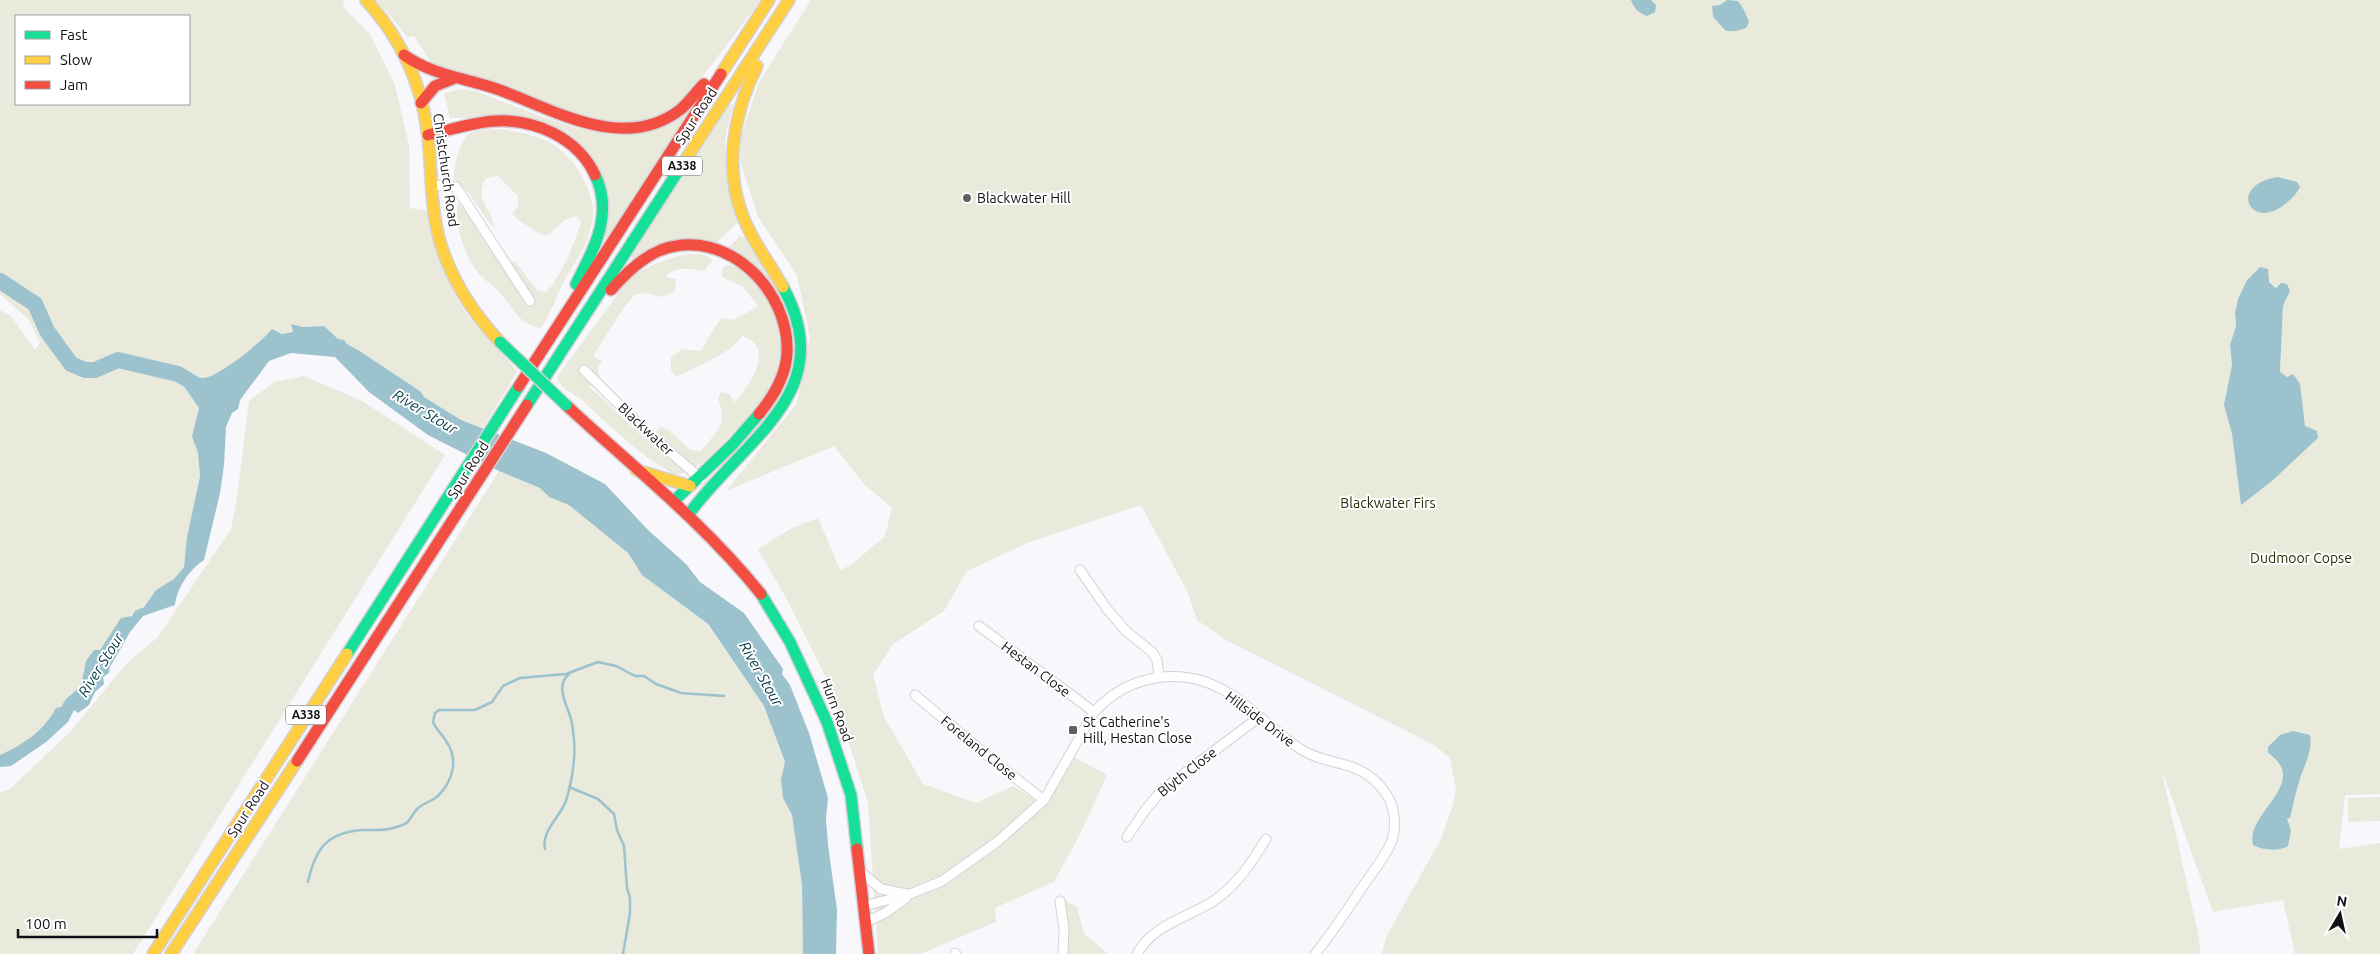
<svg xmlns="http://www.w3.org/2000/svg" width="2380" height="954" font-family="Ubuntu,sans-serif">
  <style>
    .green { fill: #e9e9dc; fill-rule: evenodd }
    .water { fill: #9bc2cd }
    .lines { fill: none; stroke-linecap: round; stroke-linejoin: round }
    .stream { stroke: #9bc2cd; stroke-width: 2.5 }
    .river { stroke: #9bc2cd; stroke-width: 16 }
    .street-casing { stroke: #d4d2d8; stroke-width: 11 }
    .fast-casing { stroke: #d4d2d8; stroke-width: 14 }
    .slow-casing { stroke: #d4d2d8; stroke-width: 14 }
    .jam-casing { stroke: #d4d2d8; stroke-width: 14 }
    .street { stroke: #fefefe; stroke-width: 9 }
    .fast { stroke: #16e098; stroke-width: 11 }
    .slow { stroke: #ffcf43; stroke-width: 11 }
    .jam { stroke: #f24e42; stroke-width: 11 }
    .fast-bridge-casing { stroke: #d4d2d8; stroke-width: 14; stroke-linecap: butt }
    .fast-bridge { stroke: #16e098; stroke-width: 11 }
    .poi-dot { fill: #626066; stroke: #fff; stroke-width: 2 }
    .labels { text-anchor: middle; stroke-width: 4; stroke-linejoin: round; paint-order: stroke }
    .shield { fill: #fff; stroke: #59575c; stroke-width: 1 }
    .shield-label { font-size: 12px; font-weight: bold; fill: #120f16 }
    .street-label { font-size: 14px; fill: #120f16; stroke: #fff }
    .poi-label { font-size: 14px; fill: #120f16; stroke: #fff; text-anchor: start }
    .park-label { font-size: 14px; fill: #2c2c06; stroke: #fff }
    .water-label { font-size: 15px; font-style: italic; fill: #033b45; stroke: #fff }
  </style>
  <rect width="100%" height="100%" fill="#f8f7fb"/>
  <g class="green">
    <path d="M0 0H344L343 7 370 34 395 85 409 146 410 208 429 211C438 246 444 280 465 311 479 332 502 350 517 372L483 428 461 420 424 397 420 391 358 350 338 339 324 326 303 327 291 324 293 332 282 334 272 330C263 341 217 378 203 378 196 378 185 371 179 367L173 377 183 385 199 408 192 436 198 453 200 476 187 537 184 567 174 579 156 590 144 606 127 618 110 635 100 650 86 661 81 686 66 699 61 707 56 708C43 734 25 743 0 755V310L11 316 35 350 40 343 29 320 0 294ZM16 16H189V104H16Z"/>
    <path d="M375 0H761L686 98 647 123H599L444 71V67L433 65 414 36 407 37 392 18Z"/>
    <path d="M811 0H2380V794L2345 795 2339 849 2380 843V954H2295L2283 900 2213 912 2161 768 2198 933 2201 954H1382L1386 937 1441 839 1453 805 1456 790 1450 758 1434 745 1226 640 1197 620 1188 593 1141 505 1027 543 967 571 944 611 893 644 873 675 884 717 923 784 976 803 1013 786 1045 806 1074 757 1107 775 1080 834 1054 882 995 908 996 922 920 954H878L868 803 832 690 786 598 758 549 792 528 818 518 840 570 851 565 885 536 892 508 864 484 834 446 726 491 797 403 810 337 797 275 758 217 741 163 740 139 759 82ZM2260 267C2269 283 2271 287 2290 291L2283 306 2280 373 2287 377 2302 408 2305 426 2318 438 2241 504 2232 434 2224 405 2232 365 2230 345 2236 326 2235 313 2238 299 2248 279Z"/>
    <path d="M462 89 476 91C519 107 599 145 643 133 658 129 674 117 688 110L687 115 608 238 605 237 607 200 565 135 472 118H450L444 93Z"/>
    <path d="M730 103 734 106C717 144 729 183 738 222L717 242 692 239 635 258 630 257Z"/>
    <path d="M499 129C515 131 532 134 547 141 571 153 589 181 593 208 594 215 591 227 589 234 584 251 573 265 564 281 556 297 551 313 541 328 520 325 514 310 502 295 496 287 486 282 479 274 466 259 453 223 458 203L465 210 497 257 515 262 538 291 547 292C563 272 573 247 581 222L577 216 565 220 550 234 541 235 520 221 512 214 518 207V196L498 176 486 178C473 200 491 206 495 228L489 222 468 192 454 180C453 167 460 134 475 131 482 129 491 130 499 129Z"/>
    <path d="M740 236 746 238 778 290 728 248Z"/>
    <path d="M687 254H701L709 257 712 261 704 271C693 269 673 265 666 277L676 279 675 291 661 297 648 293 635 294 623 309 593 356 602 361 598 367 600 381 589 386 644 438 653 444 657 430 662 427 670 431 690 450 701 451C718 429 727 427 718 398L721 392 729 394 735 402C750 384 777 348 742 336 729 355 697 366 676 377L671 370V357L682 349 701 351C708 340 713 328 722 318L734 320 758 306 743 287 722 277V269L726 265C742 267 750 275 760 287 780 313 788 356 771 385 760 406 744 422 728 438 710 456 701 469 676 475 638 455 615 430 584 402 575 393 561 391 557 377L625 284C645 265 661 261 687 254Z"/>
    <path d="M304 376 362 401 445 455 133 954H0V792L9 790 70 732 127 663 158 637 231 529 237 498 249 401 274 382Z"/>
    <path d="M499 471 540 488 549 497 569 505 611 537 628 553 642 575 707 624 764 706 785 763 783 798 792 815 802 885 803 954H193Z"/>
    <path d="M2380 797V821L2348 822V798Z"/>
    <path d="M1062 898 1077 907 1084 933 1108 954H1066Z"/>
  </g>
  <g class="water">
    <path d="M1631 0H1651L1656 5 1655 12 1647 16C1638 13 1634 8 1631 0Z"/>
    <path d="M1727 0 1738 1 1744 10 1749 22 1746 28 1736 31H1726L1713 17 1712 6 1720 5Z"/>
    <path d="M2278 177 2297 182 2300 187C2296 195 2291 199 2284 205 2250 231 2227 185 2278 177Z"/>
    <path d="M2260 267 2268 269 2269 282 2276 288 2281 283 2287 284 2290 291 2283 306 2280 372 2287 377 2293 374 2300 384 2305 426 2317 431 2318 438 2273 480 2241 505 2232 434 2224 405 2232 365 2230 345 2236 326 2235 313 2238 299 2247 280Z"/>
    <path d="M291 324 303 327 324 326 338 339 344 340 347 344 358 350 420 391 424 397 461 420 546 453 605 484 647 529 686 564 700 582 744 613 783 669 782 674 790 685 809 733 828 798 826 818 828 845 837 910 836 954H803L802 885 792 815 783 798 781 780 785 762 764 706 708 624 642 575 628 553 569 505 549 497 540 488 499 471 428 435 369 392 335 357 291 353 269 361 240 400 238 409 232 413 226 427 224 465 220 493 204 560C190 569 177 587 175 605L143 616 130 632 110 667 109 673 103 677 104 684 95 692 89 705 78 713 74 710 68 722 46 742 11 766 0 767V755C24 744 43 732 56 708L61 707 66 699 81 686 86 661 94 650H100L121 618 132 616 135 611 144 607 156 590 174 579 184 567 187 537 200 476 198 453 192 436 199 408 183 385 173 377 179 367C185 371 196 378 203 378 217 378 263 341 272 329L282 334 293 332Z"/>
    <path d="M2293 731 2310 735C2313 752 2303 767 2299 782 2295 794 2293 806 2290 818H2287L2291 831 2288 846C2278 852 2263 850 2253 845 2245 812 2312 783 2268 753V747L2280 735Z"/>
  </g>
  <g class="lines">
    <g class="stream">
      <path d="M569 787 598 799 614 814 617 830 624 846 627 888 630 898V913L623 954"/>
      <path d="M545 849C541 831 560 817 566 801 570 788 573 773 574 759 575 748 574 736 572 724 570 708 553 688 569 674"/>
      <path d="M308 882C315 849 327 832 363 830 373 830 383 831 393 828 414 823 407 819 418 808 424 803 432 801 438 796 453 781 459 759 446 741 442 734 436 729 433 722L435 713 439 710H475L492 702 503 686 520 678 566 674 598 662 616 666 635 676H644L656 684 681 693 724 696"/>
    </g>
    <path class="river" d="M0 281 35 304 47 331 71 364 85 370H95L118 360 178 374 193 383"/>
    <defs>
      <g id="street">
        <path d="M432 185 456 187 530 301"/>
        <path d="M584 370 646 431 701 479"/>
        <path d="M1080 570 1107 609 1126 631 1152 652 1157 660 1159 676"/>
        <path d="M979 626 1094 712"/>
        <path d="M915 695 996 763 1044 800"/>
        <path d="M1127 837 1146 809 1162 790 1258 718"/>
        <path d="M860 871 881 889 907 894"/>
        <path d="M1060 901 1064 929 1063 954"/>
        <path d="M864 906 910 894 942 881 997 842 1044 800 1094 712C1130 673 1185 665 1230 694 1256 710 1276 734 1302 750 1318 760 1334 761 1352 767 1372 774 1392 793 1394 816 1395 825 1394 837 1390 845 1383 860 1372 873 1363 886 1348 909 1333 932 1315 954"/>
        <path d="M866 922 885 913 906 898"/>
        <path d="M955 953 956 954"/>
        <path d="M1137 954C1153 924 1188 918 1215 900 1238 884 1252 862 1266 839"/>
      </g>
      <g id="fast">
        <path d="M576 284C594 249 614 214 595 175"/>
        <path d="M527 405 684 162"/>
        <path d="M674 501 733 444 759 414"/>
        <path d="M689 514C743 439 841 393 783 287"/>
        <path d="M761 594 790 642 827 722 851 795 857 849"/>
        <path d="M347 654 519 386"/>
      </g>
      <g id="slow">
        <path d="M366 0C401 38 422 85 428 136 432 170 430 204 439 238 450 278 472 312 500 342"/>
        <path d="M757 66C732 117 722 175 748 228 758 249 772 267 783 287"/>
        <path d="M721 74 769 0"/>
        <path d="M684 162 789 0"/>
        <path d="M636 470 690 486"/>
        <path d="M153 954 347 654"/>
        <path d="M171 954 297 761"/>
      </g>
      <g id="jam">
        <path d="M404 55C432 75 465 78 497 89 553 109 624 154 681 109 689 102 696 92 704 84"/>
        <path d="M421 103 435 86 455 78"/>
        <path d="M428 135C450 130 473 122 496 121 535 119 578 138 595 175"/>
        <path d="M611 290C625 274 641 258 661 250 726 226 790 290 787 353 786 376 773 397 759 414"/>
        <path d="M519 386 721 74"/>
        <path d="M566 405C633 467 704 523 761 594"/>
        <path d="M297 761 527 405"/>
        <path d="M857 849 869 954"/>
      </g>
    </defs>
    <use href="#street" class="street-casing"/>
    <use href="#fast" class="fast-casing"/>
    <use href="#slow" class="slow-casing"/>
    <use href="#jam" class="jam-casing"/>
    <use href="#street" class="street"/>
    <use href="#fast" class="fast"/>
    <use href="#slow" class="slow"/>
    <use href="#jam" class="jam"/>
    <defs>
      <path id="fast-bridge" d="M500 342 566 405"/>
    </defs>
    <use href="#fast-bridge" class="fast-bridge-casing"/>
    <use href="#fast-bridge" class="fast-bridge"/>
  </g>
  <g class="poi-dot">
    <circle cx="967" cy="198" r="5"/>
    <rect x="1068" y="725" width="10" height="10" rx="2.5"/>
  </g>
  <g class="labels">
    <g class="shield">
      <rect x="662" y="156.5" width="40" height="19" rx="4"/>
      <rect x="286" y="705.5" width="40" height="19" rx="4"/>
    </g>
    <g class="shield-label">
      <text x="682" y="170">A338</text>
      <text x="306" y="719">A338</text>
    </g>
    <g class="street-label">
      <text transform="translate(696 116) rotate(-57)" y="5">Spur Road</text>
      <text transform="translate(446 170) rotate(82)" y="5">Christchurch Road</text>
      <text transform="translate(646 429) rotate(43)" y="5">Blackwater</text>
      <text transform="translate(468 470) rotate(-58)" y="5">Spur Road</text>
      <text transform="translate(1036 669) rotate(37)" y="5">Hestan Close</text>
      <text transform="translate(837 710) rotate(69)" y="5">Hurn Road</text>
      <text transform="translate(1260 719) rotate(37)" y="5">Hillside Drive</text>
      <text transform="translate(979 748) rotate(39)" y="5">Foreland Close</text>
      <text transform="translate(1187 772) rotate(-38)" y="5">Blyth Close</text>
      <text transform="translate(248 809) rotate(-57)" y="5">Spur Road</text>
    </g>
    <g class="poi-label">
      <text x="977" y="203">Blackwater Hill</text>
      <text x="1083" y="727">St Catherine's<tspan x="1083" dy="16">Hill, Hestan Close</tspan></text>
    </g>
    <g class="park-label">
      <text x="1388" y="508">Blackwater Firs</text>
      <text x="2301" y="563">Dudmoor Copse</text>
    </g>
    <g class="water-label">
      <text transform="translate(425 412) rotate(31)" y="5">River Stour</text>
      <text transform="translate(101 665) rotate(-58)" y="5">River Stour</text>
      <text transform="translate(761 674) rotate(60)" y="5">River Stour</text>
    </g>
  </g>
  <rect x="15" y="15" width="175" height="90" fill="#ffffff" stroke="#a09fa2"/>
  <rect x="25" y="31" width="25" height="8" fill="#16e098" stroke="#a09fa2"/>
  <text x="60" y="40" font-size="15" fill="#120f16">Fast</text>
  <rect x="25" y="56" width="25" height="8" fill="#ffcf43" stroke="#a09fa2"/>
  <text x="60" y="65" font-size="15" fill="#120f16">Slow</text>
  <rect x="25" y="81" width="25" height="8" fill="#f24e42" stroke="#a09fa2"/>
  <text x="60" y="90" font-size="15" fill="#120f16">Jam</text>
  <g transform="translate(2340 914) rotate(9)" stroke="#ffffff" stroke-width="4" paint-order="stroke">
  <path d="M0-4L9 19L0 12L-9 19Z" fill="#120f16"/>
  <text y="-8" font-size="14" font-weight="bold" text-anchor="middle" fill="#120f16">N</text>
  </g>
  <path d="M18 929v8h139v-8" fill="none" stroke="#120f16" stroke-width="2.5"/>
  <text x="25" y="929" font-size="15" fill="#120f16" stroke="#ffffff" stroke-width="4" paint-order="stroke">100 m</text>
</svg>
